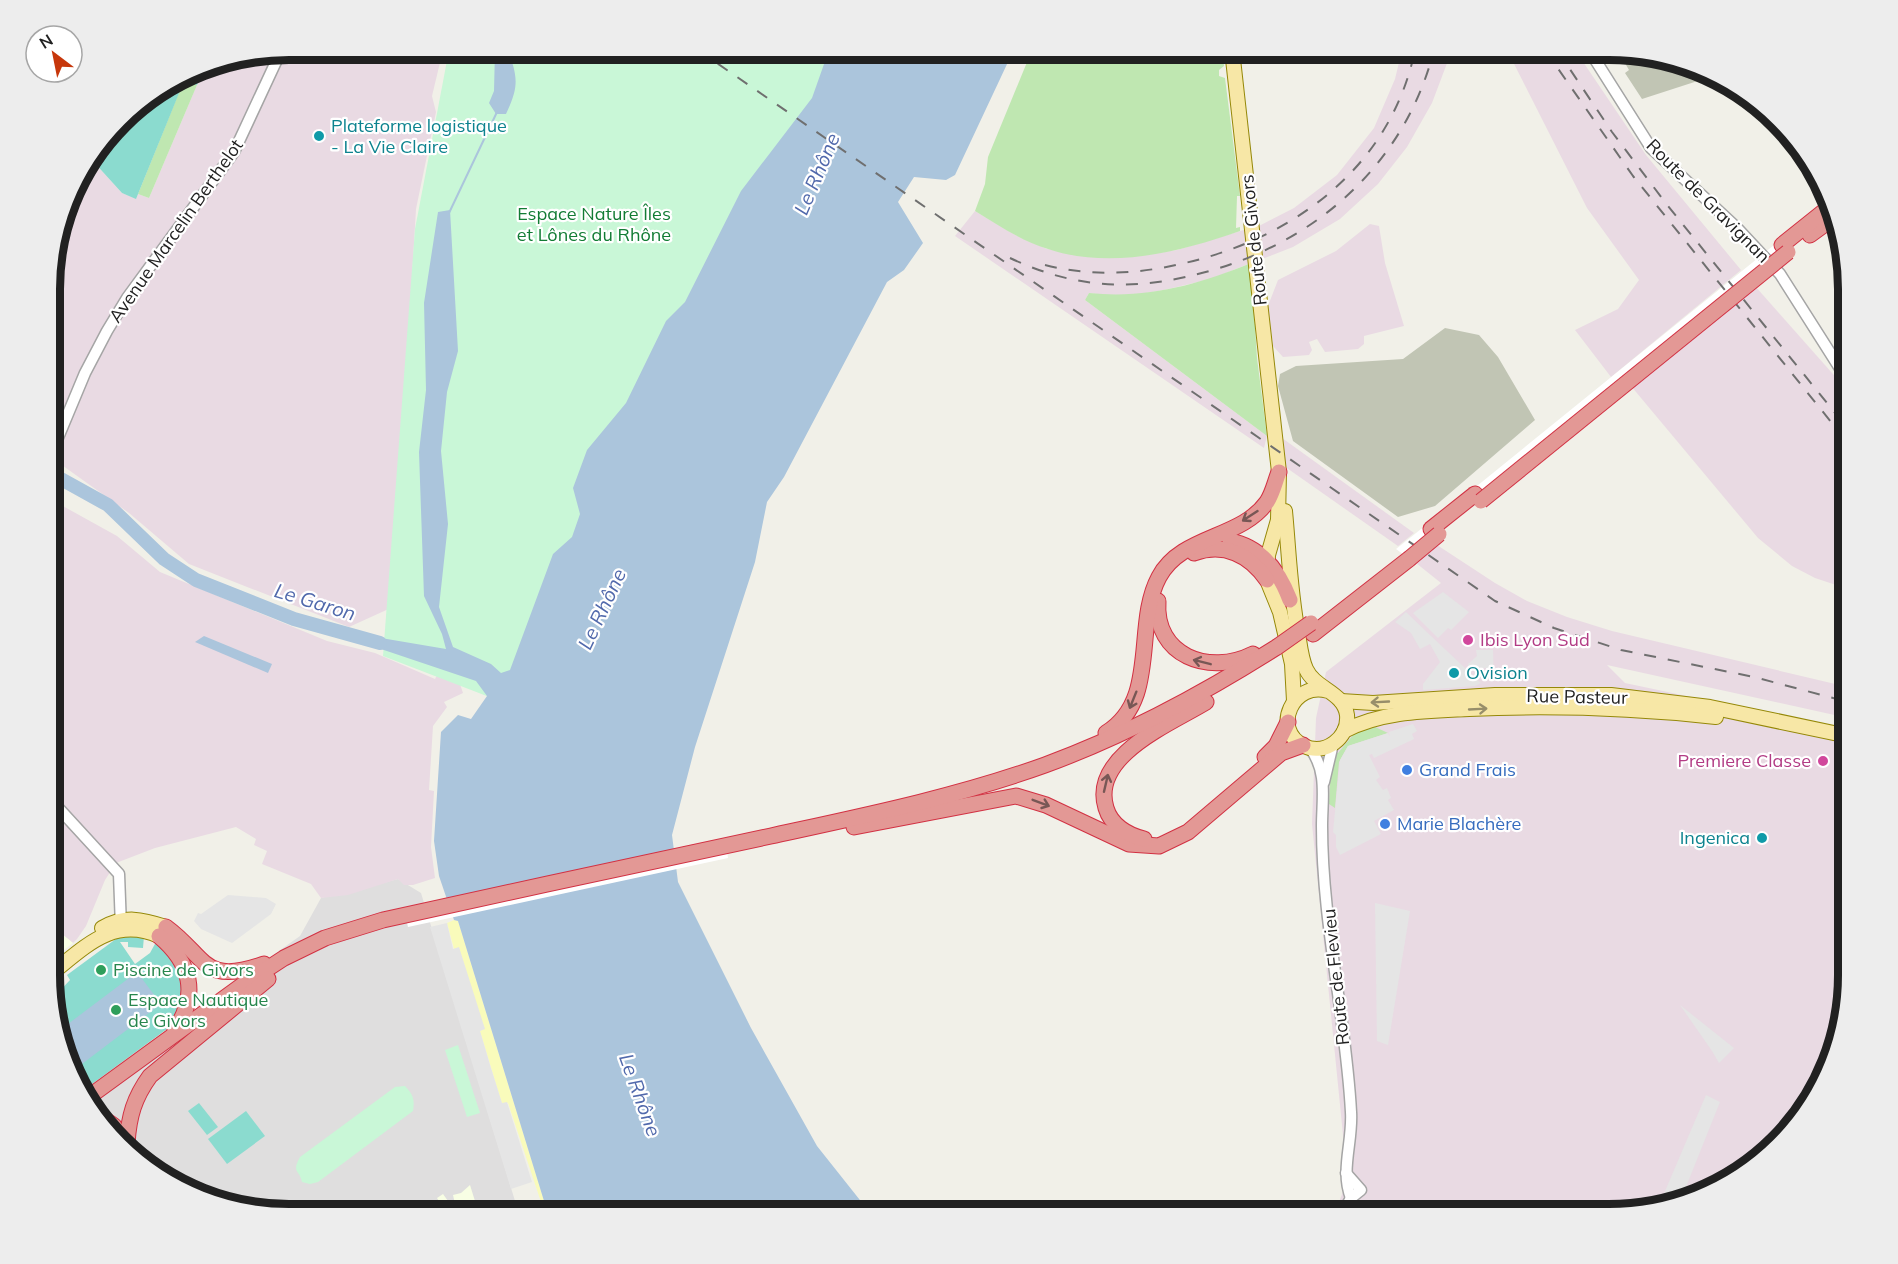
<svg xmlns="http://www.w3.org/2000/svg" width="1898" height="1264" font-family="Mulish,sans-serif">
  <style>
    .residential { fill: #dfdede }
    .industrial { fill: #e9dae3 }
    .education { fill: #f8fee4 }
    .construction { fill: #c1c5b4 }
    .grass { fill: #bfe7b1 }
    .sand { fill: #f9fbbb }
    .park { fill: #c9f7d7 }
    .pitch { fill: #8bdbcf }
    .parking { fill: #e5e5e5 }
    .water { fill: #abc5dc }
    .pier { fill: #fff }
    .lines { fill: none; stroke-linecap: round; stroke-linejoin: round }
    .stream { stroke: #abc5dc; stroke-width: 2 }
    .river { stroke: #abc5dc; stroke-width: 14 }
    .minor-casing { stroke: #a5a5a5; stroke-width: 13 }
    .major-casing { stroke: #958808; stroke-width: 16 }
    .highway-casing { stroke: #d23143; stroke-width: 17 }
    .minor { stroke: #fff; stroke-width: 10 }
    .major { stroke: #f7e7a6; stroke-width: 14 }
    .highway { stroke: #e39895; stroke-width: 15 }
    .rail { stroke: #6f6f6f; stroke-width: 2; stroke-dasharray: 12 12; stroke-linecap: butt }
    .highway-bridge-casing { stroke: #d23143; stroke-width: 17; stroke-linecap: butt }
    .highway-bridge { stroke: #e39895; stroke-width: 15 }
    .oneway { stroke: #785755 }
    .oneway2 { stroke: #978e6a }
    .culture-dot { fill: #0f9aa8; stroke: #fff; stroke-width: 2 }
    .hotel-dot { fill: #d1479c; stroke: #fff; stroke-width: 2 }
    .shop-dot { fill: #3f7fe0; stroke: #fff; stroke-width: 2 }
    .leisure-dot { fill: #2e9e5b; stroke: #fff; stroke-width: 2 }
    .labels { text-anchor: middle; stroke-width: 4.5; stroke-linejoin: round; paint-order: stroke }
    .culture-label { font-size: 18px; fill: #0d838f; stroke: #fff; text-anchor: start }
    .street-label { font-size: 18px; fill: #212121; stroke: #fff }
    .park-label { font-size: 18px; fill: #127c34; stroke: #fff }
    .hotel-label { font-size: 18px; fill: #b23c85; stroke: #fff; text-anchor: start }
    .shop-label { font-size: 18px; fill: #366cbe; stroke: #fff; text-anchor: start }
    .leisure-label { font-size: 18px; fill: #27864d; stroke: #fff; text-anchor: start }
    .water-label { font-size: 20px; font-style: italic; fill: #5169ac; stroke: #fff }
    .rim { fill: none; stroke: #212121; stroke-width: 8 }
  </style>
  <rect width="100%" height="100%" fill="#f1f0e8"/>
  <path class="residential" d="M398 879 421 893 519 1214H288L212 1202 156 1174 82 1095 80 1091 300 936 321 898Z"/>
  <g class="industrial">
    <path d="M289 50H443L432 96 436 112 416 209 393 607 349 627 189 564 129 513 52 458V258L74 183 92 160 122 193 136 198 138 194 149 198 205 66Z"/>
    <path d="M1402 50H1452L1432 103 1407 147 1378 184 1340 219 1293 247 1262 259 1257 227 1294 208 1337 175 1374 128 1395 79Z"/>
    <path d="M1507 50H1575L1646 155 1741 270 1611 377 1575 330 1618 309 1639 280 1587 208Z"/>
    <path d="M975 211 1019 237 1047 249 1145 255 1177 250 1247 229 1251 263 1211 279 1164 290 1122 297 1089 293 1085 300 1267 436 1264 448 955 236Z"/>
    <path d="M1370 224 1379 226 1385 263 1404 326 1364 336V344L1358 349 1325 352 1317 339 1309 342 1312 350 1309 355 1283 357 1273 346 1268 306 1278 280 1336 251Z"/>
    <path d="M1755 286 1848 391V589L1815 578 1792 566 1758 538 1631 386Z"/>
    <path d="M1282 438 1414 533 1398 546 1284 466Z"/>
    <path d="M52 500 117 536 160 572 327 641 375 653 435 679 437 675 460 684 463 693 444 702 447 707 433 726 429 790 434 791 431 847 435 878 413 885H404L398 879 348 895 321 898 311 884 262 864 267 851 254 845 256 839 236 827 155 848 116 863 105 880 86 926 77 939 73 943 52 926Z"/>
    <path d="M1437 545 1495 583 1527 601 1567 617 1612 631 1848 687V718L1607 665 1625 683 1848 730V990L1836 1052 1808 1108 1729 1183 1625 1214H1334L1343 1192 1344 1145 1312 824 1316 718 1326 672 1441 583 1416 563Z"/>
  </g>
  <g class="education">
    <path d="M52 926 73 943 52 959Z"/>
    <path d="M470 1185 479 1214H454L449 1204 443 1208 437 1198 443 1194 448 1201 455 1204 453 1195 461 1193Z"/>
  </g>
  <g class="construction">
    <path d="M1618 51 1686 62 1713 76 1642 99 1625 73 1629 70Z"/>
    <path d="M1774 124 1817 169 1807 181Z"/>
    <path d="M1445 328 1479 335 1498 357 1535 420 1435 506 1398 517 1293 441 1278 386 1280 374 1296 366 1403 359Z"/>
  </g>
  <g class="grass">
    <path d="M1032 50H1222L1224 66 1219 70V76L1225 78 1240 196H1237L1236 228 1240 227V231C1180 252 1111 270 1048 249 1021 241 998 225 975 211L985 184 988 157Z"/>
    <path d="M184 80 197 85 149 198 138 194Z"/>
    <path d="M1251 263 1257 358 1267 436 1085 300 1089 293C1147 299 1197 285 1251 263Z"/>
    <path d="M1373 726 1388 733 1348 746 1339 762 1335 808 1329 804 1331 761 1335 752 1338 753 1354 734Z"/>
  </g>
  <path class="sand" d="M454 920 458 921 548 1214H545L508 1103 502 1104 480 1031 484 1029 459 948 454 949 447 923Z"/>
  <g class="park">
    <path d="M449 50H874L593 737 383 656 415 229Z"/>
    <path d="M458 1045 480 1113 467 1117 445 1050Z"/>
    <path d="M405 1086C413 1094 415 1100 413 1111L318 1182 310 1184 302 1182C300 1170 291 1173 300 1157L395 1087Z"/>
  </g>
  <g class="pitch">
    <path d="M205 66 197 85 184 81 136 199 122 193 92 160 131 109 198 68Z"/>
    <path d="M120 936H144L143 948 128 947V942H120L135 964 150 953 156 942C183 962 192 1003 167 1029L81 1092 52 1006V999L70 980 67 975Z"/>
    <path d="M199 1103 218 1127 207 1135 188 1111Z"/>
    <path d="M246 1111 265 1136 227 1164 208 1139Z"/>
  </g>
  <g class="parking">
    <path d="M1443 592 1469 612 1451 630 1448 628 1438 638 1413 613Z"/>
    <path d="M1406 612 1430 635 1481 683 1475 686 1423 690V684L1440 662 1430 644 1420 649 1411 633 1395 622Z"/>
    <path d="M1476 650H1493L1494 678 1488 679 1486 668 1469 669 1468 664 1477 656Z"/>
    <path d="M1413 724 1417 731 1412 734 1414 739 1374 758 1372 754 1369 755 1380 777 1376 780 1383 790 1387 788 1391 798 1388 800 1394 810 1374 821 1381 834 1340 855 1336 847V835L1333 832 1340 760 1348 746 1388 733 1390 737 1389 732Z"/>
    <path d="M228 895 266 898 276 904 271 914 232 943 201 929 194 921 198 913 201 914Z"/>
    <path d="M1375 903 1410 911 1388 1045 1377 1041Z"/>
    <path d="M447 923 453 949 459 947 485 1029 480 1031 491 1068 502 1103 507 1102 532 1182 511 1189 430 927Z"/>
    <path d="M1680 1005 1734 1048 1719 1063 1712 1051Z"/>
    <path d="M1706 1095 1720 1102 1682 1197 1660 1203Z"/>
  </g>
  <g class="water">
    <path d="M495 50H508C518 78 519 86 506 114H496L489 103 494 91Z"/>
    <path d="M829 50H1003L1008 62 955 175 946 180 914 177 898 202 923 243 904 270 887 282 784 477 767 502 755 562 695 747 672 835 678 882 751 1028 817 1146 871 1214H548L458 921 454 920 439 876 434 841 441 732 458 715 471 719 487 696 476 681 369 645 364 639 381 638 446 649 442 634 424 596 419 452 426 390 424 303 438 212 450 210 458 351 447 392 441 451 448 524 439 607 453 647 491 664 501 673 510 670 553 554 572 537 580 514 573 488 587 450 626 403 666 321 685 302 741 191 812 98Z"/>
    <path d="M204 636 272 664 268 673 195 642Z"/>
    <path d="M137 972 161 1004 74 1070 60 1030Z"/>
  </g>
  <g class="pier">
    <path d="M1779 241 1791 256 1484 505 1472 490Z"/>
    <path d="M1426 525 1445 538 1415 563 1396 549Z"/>
    <path d="M725 840 728 858 408 927 404 909Z"/>
  </g>
  <g class="lines">
    <path class="stream" d="M449 213 497 112"/>
    <path class="river" d="M52 474 108 505 164 559 196 580 294 619 380 643"/>
    <defs>
      <g id="minor">
        <path d="M1589 50 1651 148 1737 228 1780 274 1848 381"/>
        <path d="M52 452 85 373 107 331 127 298 234 152 281 51"/>
        <path d="M1310 748C1328 772 1322 798 1322 826 1322 922 1346 1017 1351 1112 1353 1141 1340 1171 1351 1198"/>
        <path d="M1324 782 1333 744"/>
        <path d="M52 801 119 874 121 927"/>
        <path d="M1342 1214 1351 1198 1361 1190 1346 1173"/>
      </g>
      <g id="major">
        <path d="M1232 50 1279 472 1278 520 1268 555 1267 580 1280 612 1292 664 1294 701"/>
        <path d="M1285 511C1289 553 1290 591 1298 633 1300 645 1301 658 1306 669 1315 689 1344 692 1347 715 1349 738 1325 756 1304 746 1270 729 1294 680 1328 691"/>
        <path d="M1341 701 1373 703 1495 695H1611L1710 707 1848 736"/>
        <path d="M1344 731C1382 711 1427 711 1469 709 1554 705 1632 708 1716 717"/>
        <path d="M102 928C125 915 142 919 166 927"/>
        <path d="M52 973C86 946 114 916 159 936"/>
      </g>
      <g id="highway">
        <path d="M1810 235 1832 219"/>
        <path d="M1782 245 1828 208"/>
        <path d="M1431 529 1475 494"/>
        <path d="M1230 541C1262 547 1279 571 1290 600"/>
        <path d="M1194 553C1224 542 1250 555 1267 580"/>
        <path d="M1158 601C1154 656 1209 676 1253 654"/>
        <path d="M1313 634 1409 559"/>
        <path d="M1106 733C1160 700 1133 625 1159 577 1181 535 1241 539 1267 502 1273 493 1275 482 1279 472"/>
        <path d="M1265 757 1276 746 1288 722"/>
        <path d="M854 827 1016 796 1046 805 1129 844 1159 846 1188 832 1281 753 1303 745"/>
        <path d="M1144 839C1127 835 1111 825 1106 808 1090 756 1170 724 1206 702"/>
        <path d="M166 927C207 957 202 986 264 964"/>
        <path d="M159 936C191 963 199 994 175 1030"/>
        <path d="M86 1099 241 986 284 958 325 938 383 920C512 891 642 864 771 836 863 816 956 797 1045 765 1127 735 1203 694 1277 647"/>
        <path d="M104 1119 114 1126 119 1135"/>
        <path d="M127 1143C129 1116 134 1098 150 1076L268 979"/>
      </g>
    </defs>
    <use href="#minor" class="minor-casing"/>
    <use href="#major" class="major-casing"/>
    <use href="#highway" class="highway-casing"/>
    <use href="#minor" class="minor"/>
    <use href="#major" class="major"/>
    <use href="#highway" class="highway"/>
    <g class="rail">
      <path d="M698 50 1495 601 1554 628 1621 650 1754 677 1848 702"/>
      <path d="M1545 50 1633 176 1848 443"/>
      <path d="M1557 50 1612 132 1668 206 1848 429"/>
      <path d="M1010 258C1080 291 1140 291 1213 270 1322 238 1406 160 1434 50"/>
      <path d="M1045 265C1092 277 1139 274 1185 263 1296 237 1391 166 1415 50"/>
    </g>
    <defs>
      <g id="highway-bridge">
        <path d="M1481 501 1788 252"/>
        <path d="M1409 559 1439 534"/>
        <path d="M1277 647 1311 623"/>
      </g>
    </defs>
    <use href="#highway-bridge" class="highway-bridge-casing"/>
    <use href="#highway-bridge" class="highway-bridge"/>
  </g>
  <defs><path id="oneway-shaft" d="M-6 0H5M1.5-3L5.5 0L1.5 3" fill="none" stroke-width="1.6" stroke-linecap="round" stroke-linejoin="round" transform="scale(1.5)"/></defs>
  <g class="oneway">
    <use href="#oneway-shaft" transform="translate(1250 516) rotate(147)"/>
    <use href="#oneway-shaft" transform="translate(1202 662) rotate(-166)"/>
    <use href="#oneway-shaft" transform="translate(1133 700) rotate(112)"/>
    <use href="#oneway-shaft" transform="translate(1106 783) rotate(-77)"/>
    <use href="#oneway-shaft" transform="translate(1041 803) rotate(21)"/>
  </g>
  <g class="oneway2">
    <use href="#oneway-shaft" transform="translate(1380 702) rotate(177)"/>
    <use href="#oneway-shaft" transform="translate(1478 709) rotate(-3)"/>
  </g>
  <g class="culture-dot">
    <circle cx="319" cy="136" r="6"/>
    <circle cx="1454" cy="673" r="6"/>
    <circle cx="1762" cy="838" r="6"/>
  </g>
  <g class="hotel-dot">
    <circle cx="1468" cy="640" r="6"/>
    <circle cx="1823" cy="761" r="6"/>
  </g>
  <g class="shop-dot">
    <circle cx="1407" cy="770" r="6"/>
    <circle cx="1385" cy="824" r="6"/>
  </g>
  <g class="leisure-dot">
    <circle cx="101" cy="970" r="6"/>
    <circle cx="116" cy="1010" r="6"/>
  </g>
  <g class="labels">
    <g class="culture-label">
      <text x="331" y="132">Plateforme logistique<tspan x="331" dy="21">- La Vie Claire</tspan></text>
      <text x="1466" y="679">Ovision</text>
      <text x="1750" y="844" text-anchor="end">Ingenica</text>
    </g>
    <g class="street-label">
      <text transform="translate(1708 201) rotate(45)" y="6">Route de Gravignan</text>
      <text transform="translate(176 231) rotate(-55)" y="6">Avenue Marcelin Berthelot</text>
      <text transform="translate(1254 240) rotate(-96)" y="6">Route de Givors</text>
      <text transform="translate(1577 697) rotate(1)" y="6">Rue Pasteur</text>
      <text transform="translate(1336 977) rotate(-96)" y="6">Route de Flevieu</text>
    </g>
    <g class="park-label">
      <text x="594" y="220">Espace Nature Îles<tspan x="594" dy="21">et Lônes du Rhône</tspan></text>
    </g>
    <g class="hotel-label">
      <text x="1480" y="646">Ibis Lyon Sud</text>
      <text x="1811" y="767" text-anchor="end">Premiere Classe</text>
    </g>
    <g class="shop-label">
      <text x="1419" y="776">Grand Frais</text>
      <text x="1397" y="830">Marie Blachère</text>
    </g>
    <g class="leisure-label">
      <text x="113" y="976">Piscine de Givors</text>
      <text x="128" y="1006">Espace Nautique<tspan x="128" dy="21">de Givors</tspan></text>
    </g>
    <g class="water-label">
      <text transform="translate(817 174) rotate(-67)" y="7">Le Rhône</text>
      <text transform="translate(315 602) rotate(17)" y="7">Le Garon</text>
      <text transform="translate(602 609) rotate(-65)" y="7">Le Rhône</text>
      <text transform="translate(640 1095) rotate(70)" y="7">Le Rhône</text>
    </g>
  </g>
  <path d="M0 0H1898V1264H0ZM289 60H1609A229 229 0 0 1 1838 289V975A229 229 0 0 1 1609 1204H289A229 229 0 0 1 60 975V289A229 229 0 0 1 289 60Z" fill="#ededed" fill-rule="evenodd"/>
  <path class="rim" d="M289 60H1609A229 229 0 0 1 1838 289V975A229 229 0 0 1 1609 1204H289A229 229 0 0 1 60 975V289A229 229 0 0 1 289 60Z"/>
  <g transform="translate(54 54) rotate(328)"><circle r="28" fill="#ffffff" stroke="#a6a6a6" stroke-width="1.5"/>
  <path d="M0-4.5L10 22L0 15L-10 22Z" fill="#c7370b"/>
  <text y="-9" font-size="16" font-weight="bold" text-anchor="middle" fill="#212121">N</text>
  </g>
</svg>
